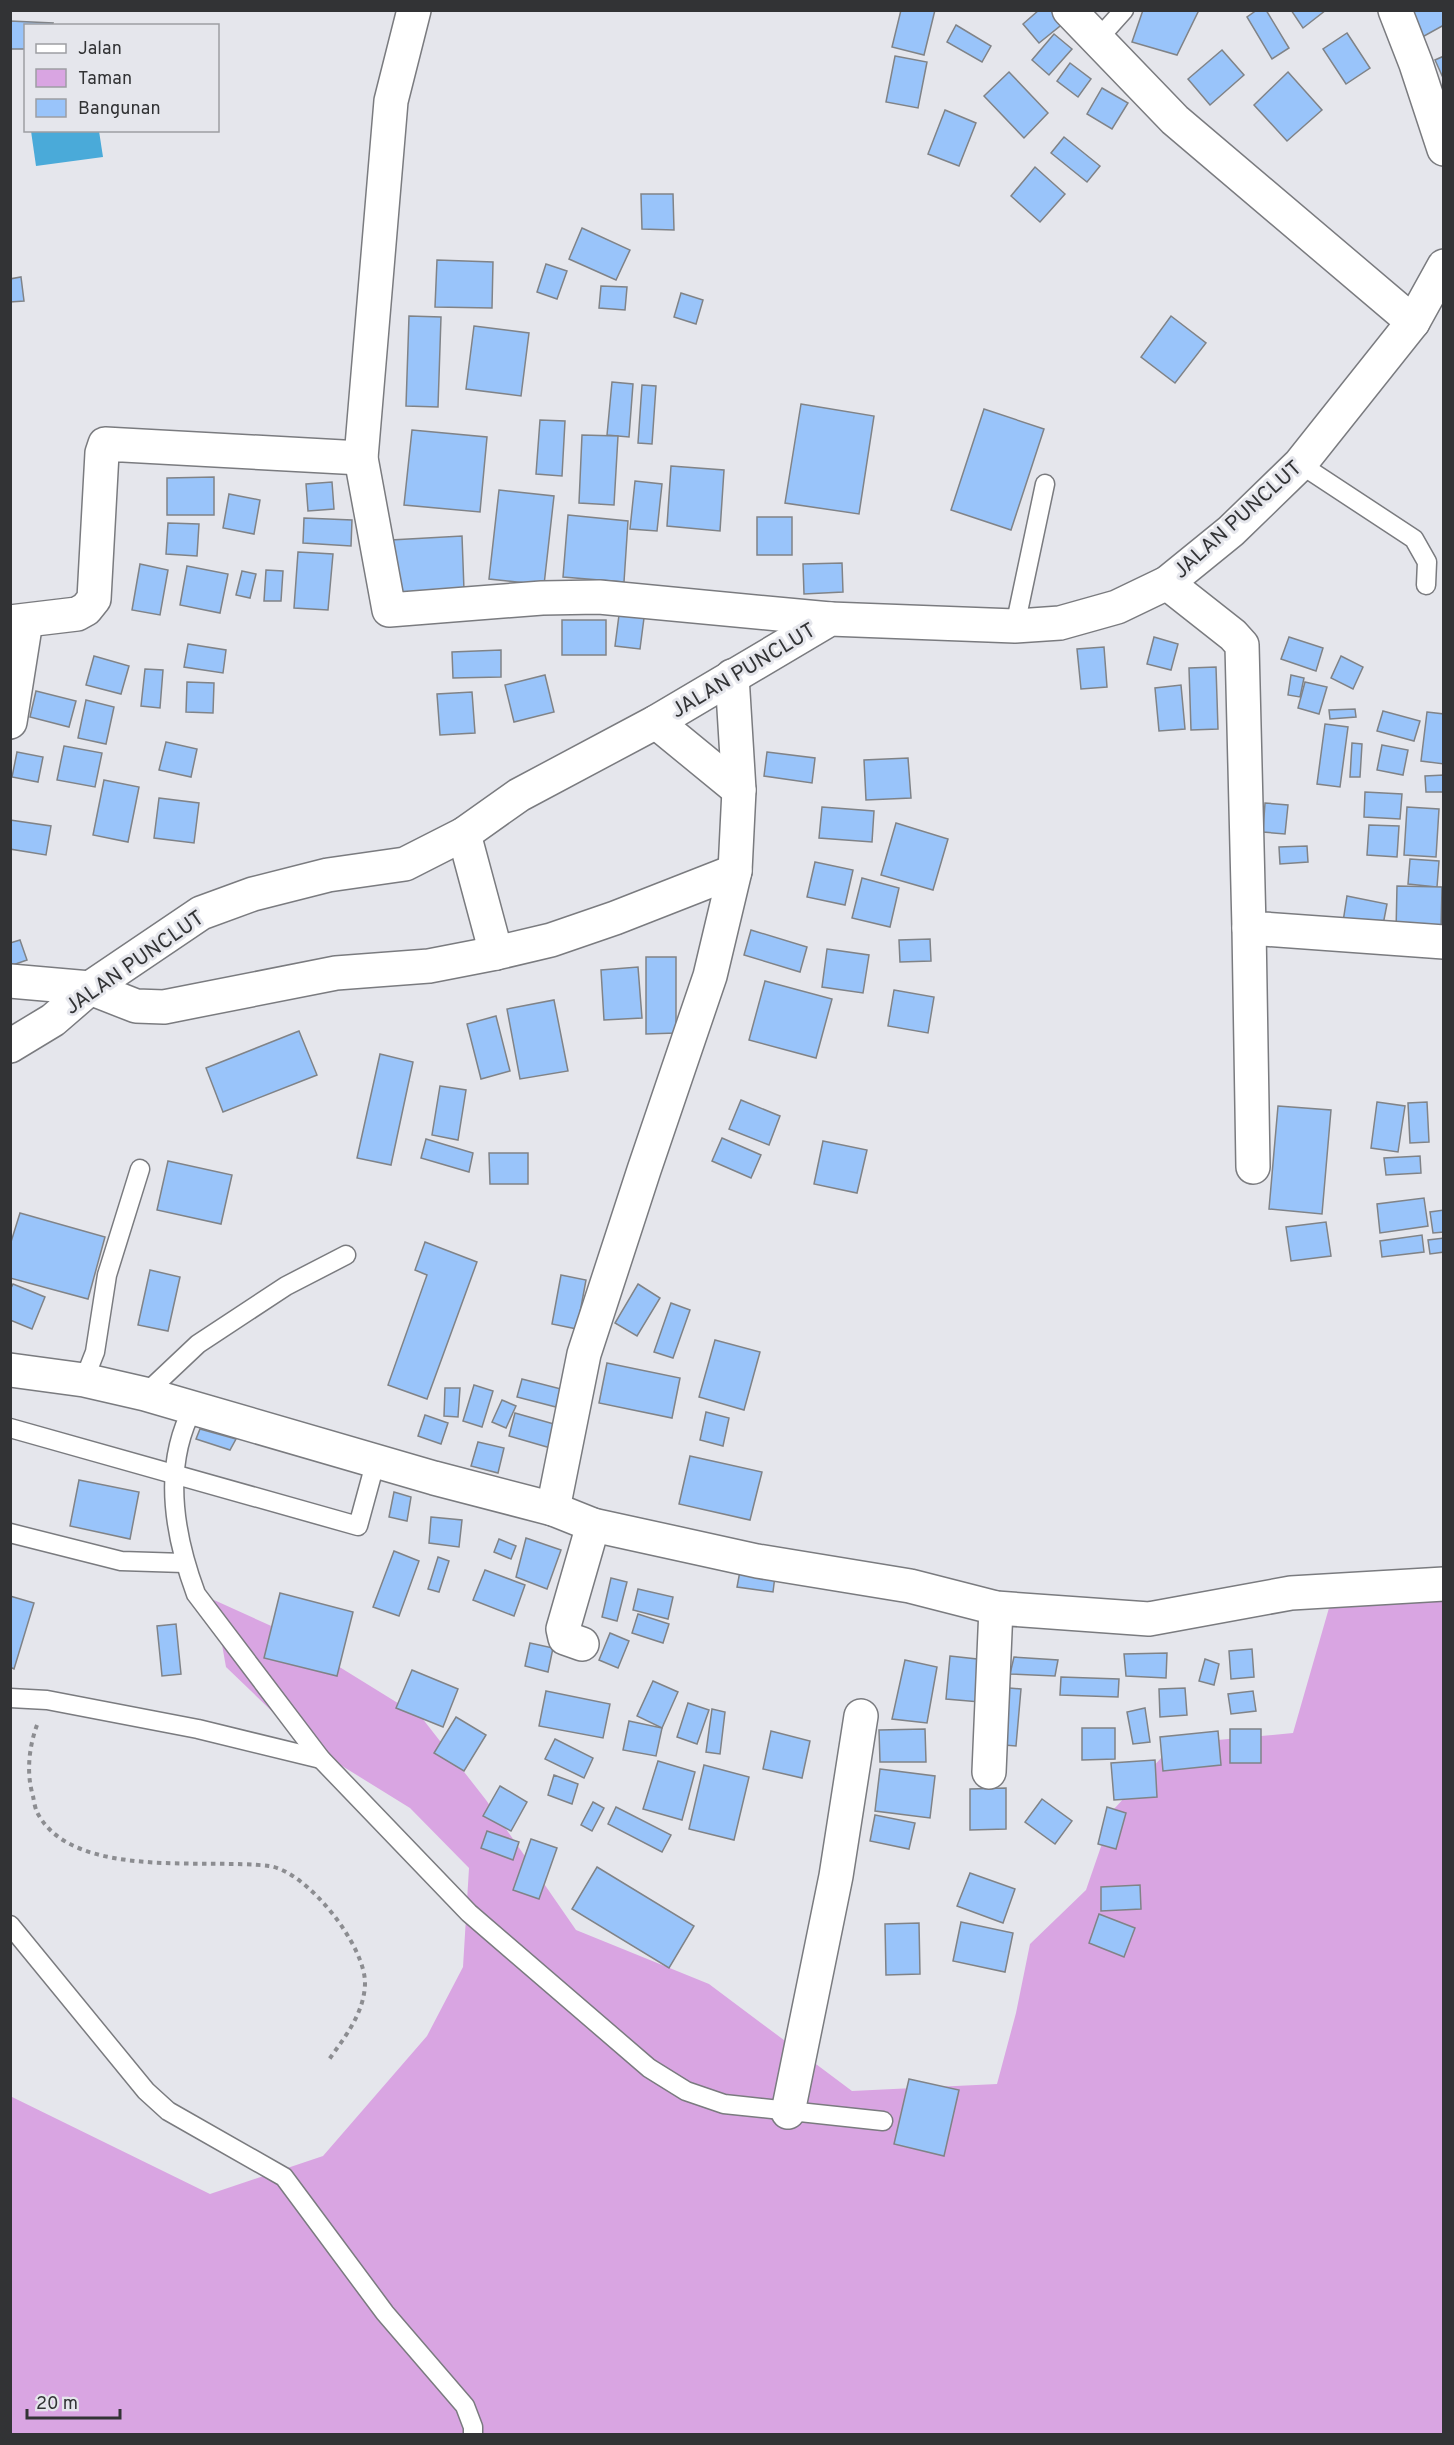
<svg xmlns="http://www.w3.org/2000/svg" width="1454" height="2445" font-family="Overpass,sans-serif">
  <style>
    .green { fill: #d9a5e2 }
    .water { fill: #4aaad9 }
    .building { fill: #99c4fa; stroke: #808387; stroke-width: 1.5 }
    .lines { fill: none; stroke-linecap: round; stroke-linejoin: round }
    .lane-casing { stroke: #7a7b7f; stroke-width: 21 }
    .street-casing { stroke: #7a7b7f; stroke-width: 36 }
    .secondary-casing { stroke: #7a7b7f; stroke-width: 36 }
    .path { stroke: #8c8d91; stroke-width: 4; stroke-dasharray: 4.5 4.5; stroke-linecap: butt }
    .lane { stroke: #fff; stroke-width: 18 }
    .street { stroke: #fff; stroke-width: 33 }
    .secondary { stroke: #fff; stroke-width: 33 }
    .labels { text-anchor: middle; stroke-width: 6; stroke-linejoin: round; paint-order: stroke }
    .street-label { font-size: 21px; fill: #323335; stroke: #e5e6ec }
  </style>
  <rect width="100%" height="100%" fill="#e5e6ec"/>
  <path class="green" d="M1443 1582V2434H11L10 2096 210 2194 323 2156 427 2036 463 1967 469 1868 410 1808 305 1743 226 1667 214 1600 278 1629 422 1718 486 1800 576 1930 709 1984 852 2091 997 2084 1016 2013 1030 1944 1086 1890 1114 1809 1174 1744 1293 1733 1331 1601Z"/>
  <path class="water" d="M31 131H99L103 157 36 166Z"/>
  <g class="building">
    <path d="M901 10H935L924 55 892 47Z"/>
    <path d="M1039 10H1056L1065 22 1039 43 1023 24Z"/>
    <path d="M1143 10H1199L1177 55 1132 42Z"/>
    <path d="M1257 10H1266L1289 48 1272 59 1247 17Z"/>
    <path d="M1291 10H1326L1303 28Z"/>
    <path d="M1401 10H1444V25L1417 40Z"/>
    <path d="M10 21 53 23 52 26H26V49H10Z"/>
    <path d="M956 25 991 46 982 62 947 42Z"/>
    <path d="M1347 33 1370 68 1346 84 1323 49Z"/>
    <path d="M1054 34 1072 49 1049 75 1032 60Z"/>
    <path d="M1222 50 1244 75 1210 105 1188 79Z"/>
    <path d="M895 56 927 62 918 108 886 102Z"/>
    <path d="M1444 56V80L1435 60Z"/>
    <path d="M1070 63 1091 79 1078 97 1057 81Z"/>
    <path d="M1009 72 1048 113 1024 138 984 96Z"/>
    <path d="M1288 72 1322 110 1287 141 1254 105Z"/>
    <path d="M1102 88 1128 103 1112 129 1087 114Z"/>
    <path d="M945 110 976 123 959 166 928 154Z"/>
    <path d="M1064 137 1100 166 1087 182 1051 153Z"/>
    <path d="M1035 167 1065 194 1040 222 1011 196Z"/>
    <path d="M641 194H673L674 230 642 229Z"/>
    <path d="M582 228 630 250 616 280 569 259Z"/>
    <path d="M437 260 493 262 492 308 435 307Z"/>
    <path d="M546 264 567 271 557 299 537 292Z"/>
    <path d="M21 277 24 301 10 302V279Z"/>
    <path d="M601 286 627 287 625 310 599 308Z"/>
    <path d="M681 293 703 300 696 324 674 317Z"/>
    <path d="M409 316 441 317 438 407 406 406Z"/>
    <path d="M1171 316 1206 343 1175 383 1141 357Z"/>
    <path d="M474 326 529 333 521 396 466 389Z"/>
    <path d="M612 382 633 384 629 437 607 435Z"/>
    <path d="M642 385 656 386 652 444 638 443Z"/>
    <path d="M801 404 874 416 859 514 785 503Z"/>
    <path d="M984 409 1044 429 1011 530 951 510Z"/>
    <path d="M540 420 565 421 562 476 536 474Z"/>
    <path d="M412 430 487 437 480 512 404 505Z"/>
    <path d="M582 435 618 436 614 505 579 503Z"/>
    <path d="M671 466 724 470 720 531 667 526Z"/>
    <path d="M214 477V515H167V478Z"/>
    <path d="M635 481 662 484 657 531 630 529Z"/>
    <path d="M332 482 334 509 308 511 306 484Z"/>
    <path d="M499 490 554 496 544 585 489 579Z"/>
    <path d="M229 494 260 500 254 534 223 528Z"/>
    <path d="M568 515 628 521 624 582 563 577Z"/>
    <rect x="757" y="517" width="35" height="38"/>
    <path d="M304 518 352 520 351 546 303 543Z"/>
    <path d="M168 523 199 524 197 556 166 554Z"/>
    <path d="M462 536 464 590 394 594 391 540Z"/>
    <path d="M298 552 333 554 328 610 294 608Z"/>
    <path d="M842 563 843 592 804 594 803 564Z"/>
    <path d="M140 564 168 570 160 615 132 610Z"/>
    <path d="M187 566 228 574 220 613 180 605Z"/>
    <path d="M266 570 283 571 281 601H264Z"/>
    <path d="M242 571 256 574 250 598 236 595Z"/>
    <path d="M619 615 644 618 640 649 615 646Z"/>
    <rect x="562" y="620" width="44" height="35"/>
    <path d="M1154 637 1178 644 1171 670 1147 664Z"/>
    <path d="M1289 637 1323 648 1316 671 1281 659Z"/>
    <path d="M188 644 226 650 223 673 184 667Z"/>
    <path d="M1104 647 1107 687 1081 689 1077 649Z"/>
    <path d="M501 650V677L453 678 452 652Z"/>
    <path d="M94 656 129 666 121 694 86 685Z"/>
    <path d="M1341 656 1363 667 1353 689 1331 678Z"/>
    <path d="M1216 667 1218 729 1191 730 1189 668Z"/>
    <path d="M145 669 163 670 160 708 141 706Z"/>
    <path d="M545 675 554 712 514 722 505 685Z"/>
    <path d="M1291 675 1304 678 1300 697 1288 695Z"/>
    <path d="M187 682 214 683 213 713 186 712Z"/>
    <path d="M1305 682 1327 687 1319 714 1298 708Z"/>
    <path d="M1181 685 1185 729 1159 731 1155 688Z"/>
    <path d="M36 691 76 701 69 727 30 717Z"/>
    <path d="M472 692 475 733 440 735 437 694Z"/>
    <path d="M86 700 114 707 106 744 78 738Z"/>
    <path d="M1355 709 1356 717 1330 719 1329 710Z"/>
    <path d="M1383 711 1420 721 1414 741 1377 731Z"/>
    <path d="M1427 712 1444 714V764L1421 761Z"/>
    <path d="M1325 724 1348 727 1340 787 1317 784Z"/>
    <path d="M166 742 197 749 191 777 159 770Z"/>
    <path d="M1352 743 1362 744 1360 777H1350Z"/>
    <path d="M1382 745 1408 750 1403 775 1377 770Z"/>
    <path d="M64 746 102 753 95 787 57 780Z"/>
    <path d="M17 752 43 757 38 782 12 777Z"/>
    <path d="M767 752 815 758 812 783 764 776Z"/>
    <path d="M908 758 911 798 866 800 864 760Z"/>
    <path d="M1444 775V792H1426L1425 776Z"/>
    <path d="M104 780 139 787 128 842 93 835Z"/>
    <path d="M1365 792 1402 794 1400 819 1364 817Z"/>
    <path d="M159 798 199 803 194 843 154 838Z"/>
    <path d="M1265 803 1288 805 1285 834 1263 832Z"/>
    <path d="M822 807 874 811 872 842 819 838Z"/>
    <path d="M1407 807 1439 809 1436 857 1404 855Z"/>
    <path d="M10 820 51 826 46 855 10 849Z"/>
    <path d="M896 823 948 839 933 890 881 875Z"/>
    <path d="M1369 825 1399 826 1397 857 1367 855Z"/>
    <path d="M1307 846 1308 862 1280 864 1279 847Z"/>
    <path d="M1410 859 1439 861 1437 887 1408 884Z"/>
    <path d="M815 862 853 870 845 905 807 897Z"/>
    <path d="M862 878 899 888 890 927 852 918Z"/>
    <path d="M1397 886 1442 887 1441 933 1396 932Z"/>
    <path d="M1347 896 1387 904 1382 930 1343 922Z"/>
    <path d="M751 930 807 947 800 972 744 955Z"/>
    <path d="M930 939 931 961 900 962 899 940Z"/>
    <path d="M20 940 27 960 10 966V943Z"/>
    <path d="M827 949 869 955 863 993 822 987Z"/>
    <path d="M646 957H676V1033L646 1034Z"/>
    <path d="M638 967 642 1018 604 1020 601 970Z"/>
    <path d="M765 981 832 999 816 1058 749 1040Z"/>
    <path d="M894 990 934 997 928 1033 888 1026Z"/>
    <path d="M554 1000 568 1071 520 1079 507 1009Z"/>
    <path d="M496 1016 510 1071 481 1079 467 1024Z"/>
    <path d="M299 1031 317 1075 223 1112 206 1068Z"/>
    <path d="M380 1054 413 1062 391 1165 357 1158Z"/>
    <path d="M440 1086 466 1090 458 1140 432 1135Z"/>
    <path d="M741 1100 780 1116 769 1145 729 1129Z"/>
    <path d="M1377 1102 1405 1106 1398 1152 1371 1148Z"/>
    <path d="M1427 1102 1429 1142 1410 1143 1408 1103Z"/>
    <path d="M1278 1106 1331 1110 1322 1214 1269 1209Z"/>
    <path d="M722 1138 761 1155 751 1178 712 1161Z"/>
    <path d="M426 1139 473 1153 469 1172 421 1158Z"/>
    <path d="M823 1141 867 1150 857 1193 814 1184Z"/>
    <path d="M489 1153H528V1184H490Z"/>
    <path d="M1420 1156 1421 1173 1386 1175 1384 1158Z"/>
    <path d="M168 1161 232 1175 221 1224 157 1210Z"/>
    <path d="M1424 1198 1428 1226 1380 1233 1377 1204Z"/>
    <path d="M1444 1210V1232L1433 1233 1430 1212Z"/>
    <path d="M20 1213 105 1237 88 1299 10 1278V1245Z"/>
    <path d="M1326 1222 1331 1256 1291 1261 1286 1227Z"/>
    <path d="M1422 1235 1424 1252 1382 1257 1380 1241Z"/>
    <path d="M1444 1238V1252L1430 1254 1428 1240Z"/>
    <path d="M425 1242 477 1262 427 1399 388 1385 427 1275 415 1270Z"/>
    <path d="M150 1270 180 1277 168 1331 138 1325Z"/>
    <path d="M561 1275 586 1280 577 1329 552 1324Z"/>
    <path d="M13 1284 45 1297 32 1329 10 1320V1290Z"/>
    <path d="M638 1284 660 1298 637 1336 615 1323Z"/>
    <path d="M671 1303 690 1310 673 1358 654 1352Z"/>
    <path d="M715 1340 760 1352 744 1410 699 1397Z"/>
    <path d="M607 1363 680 1378 672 1418 599 1403Z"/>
    <path d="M522 1379 561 1389 556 1407 517 1397Z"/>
    <path d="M474 1385 493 1391 482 1427 463 1421Z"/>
    <path d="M445 1388H460L458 1417 444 1416Z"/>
    <path d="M502 1400 516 1406 506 1428 492 1422Z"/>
    <path d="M706 1412 729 1418 723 1446 700 1440Z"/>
    <path d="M515 1413 561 1426 554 1449 509 1436Z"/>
    <path d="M425 1415 448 1423 441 1444 418 1436Z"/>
    <path d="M200 1429 236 1439 230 1450 196 1439Z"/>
    <path d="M478 1442 504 1448 498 1473 471 1466Z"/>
    <path d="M690 1456 762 1472 750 1520 679 1504Z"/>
    <path d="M79 1480 139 1492 130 1539 70 1526Z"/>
    <path d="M394 1492 411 1497 407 1521 389 1517Z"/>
    <path d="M431 1517 462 1520 459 1547 429 1543Z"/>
    <path d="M526 1538 561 1550 547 1589 516 1577Z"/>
    <path d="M499 1539 516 1546 511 1559 494 1552Z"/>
    <path d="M394 1551 419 1561 399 1616 373 1607Z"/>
    <path d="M438 1557 449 1561 439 1592 428 1589Z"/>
    <path d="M485 1570 525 1585 514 1616 473 1600Z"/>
    <path d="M740 1571 775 1576 773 1592 737 1587Z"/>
    <path d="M611 1578 627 1582 617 1621 602 1617Z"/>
    <path d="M638 1589 673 1597 668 1619 633 1610Z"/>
    <path d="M280 1593 353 1612 337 1676 264 1658Z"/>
    <path d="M10 1596 34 1603 14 1669 10 1667Z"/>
    <path d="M638 1614 669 1624 663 1643 632 1633Z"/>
    <path d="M176 1624 181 1674 162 1676 157 1626Z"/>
    <path d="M610 1633 629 1641 618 1668 599 1660Z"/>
    <path d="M530 1643 553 1648 548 1672 525 1666Z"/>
    <path d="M1252 1649 1254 1677 1231 1679 1229 1651Z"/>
    <path d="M1167 1653 1166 1678 1126 1676 1124 1654Z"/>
    <path d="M950 1656 986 1660 980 1702 946 1699Z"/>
    <path d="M1014 1657 1058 1660 1055 1676 1010 1674Z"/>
    <path d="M1205 1659 1219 1664 1214 1685 1199 1681Z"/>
    <path d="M905 1660 937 1667 927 1723 892 1719Z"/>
    <path d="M412 1670 458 1689 443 1727 396 1708Z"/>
    <path d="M1061 1677 1119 1679 1118 1697 1060 1695Z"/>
    <path d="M653 1681 678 1692 662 1728 637 1716Z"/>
    <path d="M997 1687 1021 1689 1016 1746 992 1744Z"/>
    <path d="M1185 1688 1187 1715 1160 1717 1159 1689Z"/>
    <path d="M546 1691 610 1704 603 1738 539 1726Z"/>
    <path d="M1253 1691 1256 1711 1231 1714 1228 1694Z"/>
    <path d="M688 1703 709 1710 697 1744 677 1737Z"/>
    <path d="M1145 1708 1150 1742 1133 1744 1127 1712Z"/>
    <path d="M712 1709 725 1712 720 1754 706 1752Z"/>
    <path d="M456 1717 486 1735 464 1771 434 1753Z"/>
    <path d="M629 1721 662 1728 656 1756 623 1750Z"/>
    <path d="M1082 1728H1115V1759L1082 1760Z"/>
    <path d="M925 1729 926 1762H880L879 1730Z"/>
    <rect x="1230" y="1729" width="31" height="34"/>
    <path d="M771 1731 810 1741 802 1778 763 1769Z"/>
    <path d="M1218 1731 1221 1765 1163 1771 1160 1737Z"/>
    <path d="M555 1739 593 1758 584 1778 545 1759Z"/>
    <path d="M1155 1760 1157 1797 1114 1800 1111 1763Z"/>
    <path d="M658 1761 695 1772 682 1820 643 1809Z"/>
    <path d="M704 1765 749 1777 734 1840 689 1829Z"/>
    <path d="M880 1769 935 1776 930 1818 875 1811Z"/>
    <path d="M554 1775 578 1784 572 1804 548 1795Z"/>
    <path d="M500 1786 527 1802 511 1831 483 1816Z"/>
    <path d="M1006 1788V1829L970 1830V1789Z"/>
    <path d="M1042 1799 1072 1821 1055 1844 1025 1822Z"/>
    <path d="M593 1802 604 1808 592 1831 581 1825Z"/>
    <path d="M616 1807 671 1835 662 1852 608 1824Z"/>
    <path d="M1107 1807 1126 1813 1116 1849 1098 1844Z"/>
    <path d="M875 1815 915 1823 909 1849 870 1841Z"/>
    <path d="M487 1831 519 1842 513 1860 481 1848Z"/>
    <path d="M531 1839 557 1848 539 1899 513 1890Z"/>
    <path d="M597 1867 694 1926 669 1968 572 1909Z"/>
    <path d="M970 1873 1015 1889 1003 1923 957 1906Z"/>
    <path d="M1140 1885 1141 1909 1101 1911V1887Z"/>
    <path d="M1099 1914 1135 1928 1124 1957 1089 1943Z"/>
    <path d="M961 1922 1013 1933 1005 1972 953 1961Z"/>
    <path d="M919 1923 920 1974 886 1975 885 1924Z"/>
    <path d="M909 2079 959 2090 944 2156 894 2144Z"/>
  </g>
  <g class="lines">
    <defs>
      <g id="lane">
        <path d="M1098 39 1124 10"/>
        <path d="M1300 464 1414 539 1427 562 1426 585"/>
        <path d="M1015 626 1045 484"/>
        <path d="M84 1380 95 1352 107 1275 140 1169"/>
        <path d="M145 1394 198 1344 286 1286 346 1255"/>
        <path d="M193 1408C162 1466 174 1535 196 1594L321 1759 469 1913 649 2068 686 2091 724 2104 883 2121"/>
        <path d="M10 1428 358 1526 376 1460"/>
        <path d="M10 1533 121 1561 184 1563"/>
        <path d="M10 1698 47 1700 198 1729 321 1759"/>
        <path d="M10 1925 146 2091 168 2111 284 2177 385 2313 465 2406 473 2427V2434"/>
      </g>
      <g id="street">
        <path d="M414 10 391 101 361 458 389 610 542 598 599 597 830 619"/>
        <path d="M1069 10 1175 120 1413 322"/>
        <path d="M1395 10 1416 64 1444 149"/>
        <path d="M1167 583 1233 635 1242 645 1249 928 1444 942"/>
        <path d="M10 622 77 614 86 609 94 599 102 453 105 444 361 458"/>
        <path d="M10 722 26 621"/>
        <path d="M656 722 739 790"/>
        <path d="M464 834 496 953"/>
        <path d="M1249 928 1253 1167"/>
        <path d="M10 981 90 988 136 1006 164 1007 336 973 429 966 496 953 551 940 615 918 735 871"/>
        <path d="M10 1370 84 1380 145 1394 434 1478 553 1509 593 1525 757 1561 910 1586 996 1608 1149 1619 1291 1593 1444 1584"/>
        <path d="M553 1509 584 1354 644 1170 710 976 735 871 739 790 732 676"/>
        <path d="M582 1644 565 1638 563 1629 593 1525"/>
        <path d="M989 1772 996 1608"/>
        <path d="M788 2112 836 1876 861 1716"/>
      </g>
      <path id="secondary" d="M10 1046 53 1020 90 988 201 913 253 894 328 875 405 864 464 834 519 795 656 722 830 619 1015 626 1060 623 1117 607 1167 583 1231 531 1300 464 1413 322 1444 266"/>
    </defs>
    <use href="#lane" class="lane-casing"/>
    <use href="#street" class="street-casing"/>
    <use href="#secondary" class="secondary-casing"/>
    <path class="path" d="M37 1725C29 1747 26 1773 33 1796 34 1801 35 1809 38 1814 74 1880 206 1858 269 1866 307 1871 366 1946 365 1984 364 2014 344 2038 328 2061"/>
    <use href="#lane" class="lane"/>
    <use href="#street" class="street"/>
    <use href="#secondary" class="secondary"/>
  </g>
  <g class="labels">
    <g class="street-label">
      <text transform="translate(1237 519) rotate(-42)" y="7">JALAN PUNCLUT</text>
      <text transform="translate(743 670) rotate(-31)" y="7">JALAN PUNCLUT</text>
      <text transform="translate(134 962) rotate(-35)" y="7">JALAN PUNCLUT</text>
    </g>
  </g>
  <rect width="1454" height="2445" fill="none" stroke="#323335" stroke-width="24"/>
  <rect x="24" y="24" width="195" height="108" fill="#e5e6ec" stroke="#9d9ea3" stroke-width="1.5"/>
  <rect x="36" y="44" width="30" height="9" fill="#ffffff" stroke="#9d9ea3" stroke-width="1.5"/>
  <text x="78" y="54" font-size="18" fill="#323335">Jalan</text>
  <rect x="36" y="69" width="30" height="18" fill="#d9a5e2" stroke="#9d9ea3" stroke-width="1.5"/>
  <text x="78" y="84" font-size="18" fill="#323335">Taman</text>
  <rect x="36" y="99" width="30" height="18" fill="#99c4fa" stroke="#9d9ea3" stroke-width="1.5"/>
  <text x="78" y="114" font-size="18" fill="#323335">Bangunan</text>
  <path d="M27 2409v9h93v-9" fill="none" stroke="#323335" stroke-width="3"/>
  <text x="36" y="2409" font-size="18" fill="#323335" stroke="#e5e6ec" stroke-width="4.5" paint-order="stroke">20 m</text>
</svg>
